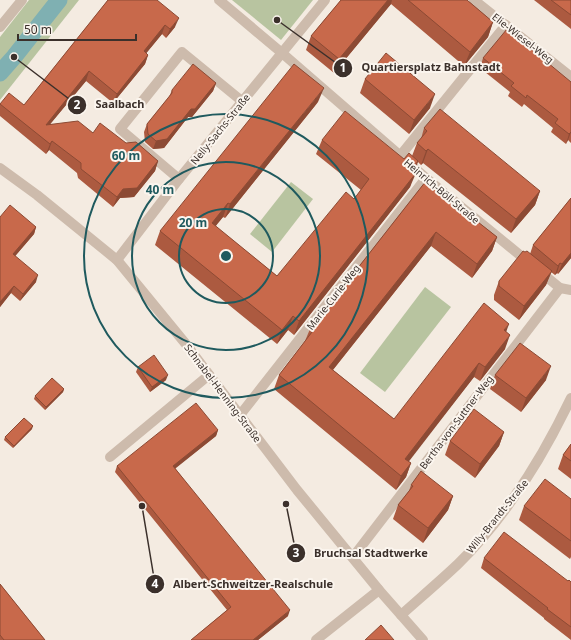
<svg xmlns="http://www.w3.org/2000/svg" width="571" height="640" font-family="'Noto Sans',sans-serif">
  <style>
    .green { fill: #b8c4a0 }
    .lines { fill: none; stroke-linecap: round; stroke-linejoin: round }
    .canal { stroke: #7fb0b2; stroke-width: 17 }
    .minor { stroke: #cdbbac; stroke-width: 10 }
    .wall { fill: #ac5a40 }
    .shaded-wall { fill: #8c4a34 }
    .building { fill: #c8694b; stroke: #8c4a34 }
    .ring { fill: none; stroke: #1f5a5e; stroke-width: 2 }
    .labels { text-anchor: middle; stroke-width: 4; stroke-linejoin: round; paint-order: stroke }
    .street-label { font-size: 10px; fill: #3b302b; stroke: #fbf5ee }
    .centre { fill: #1f5a5e; stroke: #fbf5ee; stroke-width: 2 }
    .ring-label { font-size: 12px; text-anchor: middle; font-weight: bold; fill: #1f5a5e; stroke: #fbf5ee; stroke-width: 4; stroke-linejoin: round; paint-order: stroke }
    .leader { fill: none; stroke: #3b302b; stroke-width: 1.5 }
    .callout-dot { fill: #3b302b; stroke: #fbf5ee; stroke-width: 1.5 }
    .mark-label { font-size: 12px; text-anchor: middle; font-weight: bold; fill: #fff }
    .callout-label { font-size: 11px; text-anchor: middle; font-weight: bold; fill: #3b302b; stroke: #fbf5ee; stroke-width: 4; stroke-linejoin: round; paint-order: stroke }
  </style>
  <rect width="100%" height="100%" fill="#f4ebe1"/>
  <g class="green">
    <path d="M29 0H79L0 100V37Z"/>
    <path d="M232 0H313L281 40Z"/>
    <path d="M291 182 313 199 272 252 250 234Z"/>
    <path d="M425 287 451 307 385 392 360 373Z"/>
  </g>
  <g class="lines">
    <path class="canal" d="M0 73 14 57 59 0"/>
    <g class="minor">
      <path d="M219 0 282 53 426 178 560 288 571 290"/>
      <path d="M474 0 571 77"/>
      <path d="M0 27 22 0"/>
      <path d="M400 156 506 25"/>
      <path d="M0 168 37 195 117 260 185 343 297 490 379 590 423 640"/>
      <path d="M179 179 120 129 182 52 243 102"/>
      <path d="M117 260 179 179 325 0"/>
      <path d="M240 415 426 178"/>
      <path d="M110 457 209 375"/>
      <path d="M353 557 560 288"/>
      <path d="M401 615C420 598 439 582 458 564 506 517 542 459 571 398"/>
      <path d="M316 640 379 590"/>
    </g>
  </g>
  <g class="wall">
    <path d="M108 0 175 27 166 38 162 34 146 53 148 55 145 64 113 103 86 81 50 124 93 133 126 143 158 161 155 171 134 197 120 198 113 207 78 178 77 173 49 150 46 154 0 116V104L24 105Z"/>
    <path d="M341 0H467L493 22 488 37 464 66 391 4 334 73 306 50 311 36Z"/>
    <path d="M534 0H571V29Z"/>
    <path d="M483 58 571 82V143L568 140 566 144 551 132 553 128 524 104 522 107 508 96 510 92 480 68Z"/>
    <path d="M365 79 430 108 409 134 360 93Z"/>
    <path d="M216 83 213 91 192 117H188L164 148 153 149 145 142 144 132 147 124 169 97 172 90Z"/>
    <path d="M318 102 225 218 223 217 215 226 277 276 354 199 361 190 316 154 322 140 404 159 412 156 417 143 421 139 424 128 540 191 535 205 511 233 423 163 421 165 418 162 414 172 410 187 294 335 288 330 277 344 155 245 160 231Z"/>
    <path d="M426 181 497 237 492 251 472 278 431 246 333 370 394 419 506 332 505 349 480 381 474 377 408 461 411 463 406 477 396 490 274 389 279 375 305 341 310 329Z"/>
    <path d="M571 198V258L558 274 557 273 555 275 551 272 546 285 519 320 494 300V295L499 281 525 252 530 254 533 245Z"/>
    <path d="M0 217 36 227 34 234 15 256 36 282 20 301 11 293 0 307Z"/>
    <path d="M138 367 166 380 150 392 136 372Z"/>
    <path d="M495 375 546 380 521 412 490 389Z"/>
    <path d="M64 389 63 392 45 410 34 399 35 396Z"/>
    <path d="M32 429 13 448 4 440 5 437Z"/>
    <path d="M218 430 216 436 175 468 288 616 258 640H191L227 610 115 472 117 466Z"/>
    <path d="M504 432 499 446 475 478 445 455 450 441Z"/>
    <path d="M571 444V479L558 469 563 455Z"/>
    <path d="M411 485 453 496 448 510 423 543 393 519 398 505 409 491Z"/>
    <path d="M571 499V557L570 559 519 520 524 506Z"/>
    <path d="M484 558 571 582V640L544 619V618L481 568Z"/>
    <path d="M0 584 45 640H0Z"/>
  </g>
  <g class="shaded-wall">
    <path d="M388 0H392L391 4 334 73 339 59Z"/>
    <path d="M179 18 175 27 166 38 170 29Z"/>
    <path d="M493 22 488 37 464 66 470 52Z"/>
    <path d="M165 25 162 34 140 61 144 51Z"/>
    <path d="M148 55 145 64 113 103 117 94Z"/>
    <path d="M89 71 86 81 42 134 46 125Z"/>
    <path d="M216 83 213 91 192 117H188L164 148 153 149 156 141 191 109Z"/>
    <path d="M324 88 318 102 225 218 230 204Z"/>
    <path d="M435 94 430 108 409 134 414 120Z"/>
    <path d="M571 132 568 140 566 144 569 134Z"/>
    <path d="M52 141 49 150 46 154 50 144Z"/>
    <path d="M428 149 423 163 421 165 426 151Z"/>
    <path d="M158 161 155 171 134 197 120 198 113 207 117 197 123 189Z"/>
    <path d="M418 161 413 175 411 170Z"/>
    <path d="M416 173 410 187 294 335 299 321Z"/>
    <path d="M540 191 535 205 511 233 516 219Z"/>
    <path d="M228 203 223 217 207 237 212 223Z"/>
    <path d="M36 227 34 234 11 261 13 254Z"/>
    <path d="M436 232 431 246 324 381 329 367Z"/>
    <path d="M497 237 492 251 472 278 477 264Z"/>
    <path d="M571 253V258L558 274 562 264Z"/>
    <path d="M560 263 557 273 555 275 558 266Z"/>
    <path d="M552 271 546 285 519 320 524 306Z"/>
    <path d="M38 275 36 282 20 301 23 294Z"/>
    <path d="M14 286 11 293 0 307V302Z"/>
    <path d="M293 316 288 330 277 344 282 330Z"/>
    <path d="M509 324 504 338V330Z"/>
    <path d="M510 335 505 349 480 381 485 367Z"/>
    <path d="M479 363 474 377 400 473 405 459Z"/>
    <path d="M551 366 546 380 521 412 526 398Z"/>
    <path d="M168 375 166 380 150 392 152 387Z"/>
    <path d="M64 389 63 392 45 410 46 407Z"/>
    <path d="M33 426 32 429 13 448 14 446Z"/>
    <path d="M218 430 216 436 171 472 173 466Z"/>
    <path d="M504 432 499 446 475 478 480 464Z"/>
    <path d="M411 463 406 477 396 490 401 476Z"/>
    <path d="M453 496 448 510 423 543 428 528Z"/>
    <path d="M290 610 288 616 258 640H253Z"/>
  </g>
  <g class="building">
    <path d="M108 0H157L179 18 170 29 165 25 144 51 148 55 117 94 89 71 46 125 78 121 93 133 100 123 126 143 136 142 158 161 137 188 123 189 117 197 81 169V163L52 141 50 144 0 104 9 93 24 105Z"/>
    <path d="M341 0H388L339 59 311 36Z"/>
    <path d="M408 0H467L493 22 470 52Z"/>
    <path d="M551 0H571V15Z"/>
    <path d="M507 29 571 82V132L569 134 555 123 558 119 527 95 526 98 511 86 514 83 483 58Z"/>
    <path d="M386 53 435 94 414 120 365 79Z"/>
    <path d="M193 64 216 83 195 109H191L167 139 156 141 148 134 147 124 172 93V90Z"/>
    <path d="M294 64 324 88 230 204 228 203 212 223 277 276 346 192 354 199 369 179 322 140 345 111 404 159 409 153 418 161 411 170 416 173 299 321 293 316 282 330 160 231Z"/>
    <path d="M440 109 540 191 516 219 428 149 426 151 417 143 427 131 424 128Z"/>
    <path d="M426 181 497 237 477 264 436 232 329 367 394 419 484 303 509 324 504 330 510 335 485 367 479 363 405 459 411 463 401 476 279 375 312 332 310 329Z"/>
    <path d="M571 198V253L562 264 560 263 558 266 533 245Z"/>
    <path d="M10 205 36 227 13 254 38 275 23 294 14 286 0 302V217Z"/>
    <path d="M523 251 525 252 527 251 552 271 524 306 499 286V281Z"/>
    <path d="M520 343 551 366 526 398 495 375Z"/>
    <path d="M154 355 168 375 152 387 138 367Z"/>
    <path d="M52 378 64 389 46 407 35 396Z"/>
    <path d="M196 403 218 430 173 466 290 610 253 640H191L231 607 117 466Z"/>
    <path d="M474 409 504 432 480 464 450 441Z"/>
    <path d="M24 418 33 426 14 446 5 437Z"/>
    <path d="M571 444V461L563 455Z"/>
    <path d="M421 471 453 496 428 528 398 505 413 486 411 485Z"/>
    <path d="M545 479 571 499V541L524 506Z"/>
    <path d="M504 532 568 581 569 580 571 582V627L547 609 548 608 484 558Z"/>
    <path d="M0 584 45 640H4L0 635Z"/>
    <path d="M381 625 394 640H365Z"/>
  </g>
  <g class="ring">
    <circle cx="226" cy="256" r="47"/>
    <circle cx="226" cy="256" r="94"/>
    <circle cx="226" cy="256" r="142"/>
  </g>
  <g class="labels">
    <g class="street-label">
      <text transform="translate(523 38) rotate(38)" y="4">Elie-Wiesel-Weg</text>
      <text transform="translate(220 129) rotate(-51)" y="4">Nelly-Sachs-Straße</text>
      <text transform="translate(442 191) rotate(40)" y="4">Heinrich-Böll-Straße</text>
      <text transform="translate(333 297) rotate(-52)" y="4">Marie-Curie-Weg</text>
      <text transform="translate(223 393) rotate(53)" y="4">Schnabel-Henning-Straße</text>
      <text transform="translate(456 422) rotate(-53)" y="4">Bertha-von-Suttner-Weg</text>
      <text transform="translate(497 516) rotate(-51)" y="4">Willy-Brandt-Straße</text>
    </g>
  </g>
  <circle cx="226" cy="256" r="6" class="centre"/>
  <g class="ring-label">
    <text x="126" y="160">60 m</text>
    <text x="160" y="194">40 m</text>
    <text x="193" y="227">20 m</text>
  </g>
  <path class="leader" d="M277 20L343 68M14 57L77 105M286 504L296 553M142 506L155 584"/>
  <g class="callout-dot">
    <circle cx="277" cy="20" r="4"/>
    <circle cx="14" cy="57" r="4"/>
    <circle cx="286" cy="504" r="4"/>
    <circle cx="142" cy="506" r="4"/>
    <circle cx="343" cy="68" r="10"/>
    <circle cx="77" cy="105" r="10"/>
    <circle cx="296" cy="553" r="10"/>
    <circle cx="155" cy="584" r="10"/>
  </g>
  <g class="mark-label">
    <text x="343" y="72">1</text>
    <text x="77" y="109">2</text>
    <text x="296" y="557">3</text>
    <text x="155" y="588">4</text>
  </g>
  <g class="callout-label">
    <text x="431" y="71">Quartiersplatz Bahnstadt</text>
    <text x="120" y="108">Saalbach</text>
    <text x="371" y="557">Bruchsal Stadtwerke</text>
    <text x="253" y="588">Albert-Schweitzer-Realschule</text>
  </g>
  <path d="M18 34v6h118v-6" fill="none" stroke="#3b302b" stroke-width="2"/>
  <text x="24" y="34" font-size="12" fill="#3b302b" stroke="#fbf5ee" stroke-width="3" paint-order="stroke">50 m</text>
</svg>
